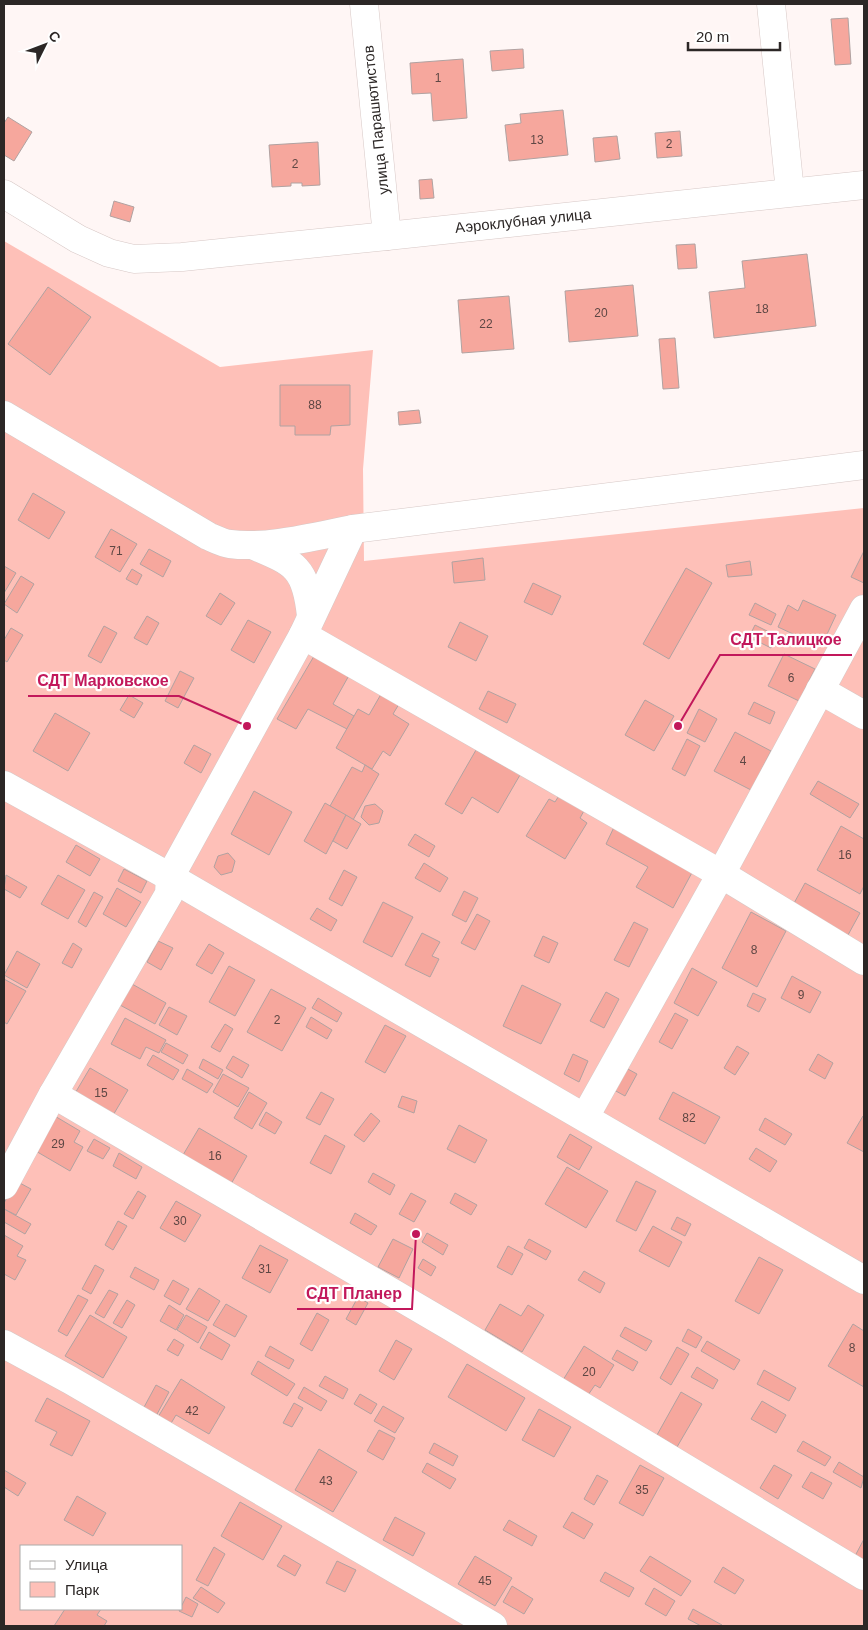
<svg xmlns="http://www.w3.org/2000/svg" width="868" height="1630" font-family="Arial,sans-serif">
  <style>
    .green { fill: #fec0b8; fill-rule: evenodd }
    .building { fill: #f6a79d; stroke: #b0a2a1 }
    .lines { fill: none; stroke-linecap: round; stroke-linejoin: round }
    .minor-casing { stroke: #d7c8c6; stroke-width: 29 }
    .minor { stroke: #fff; stroke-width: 28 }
    .labels { text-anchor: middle; stroke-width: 4.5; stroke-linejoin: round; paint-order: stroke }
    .number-label { font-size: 12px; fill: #5e4744 }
    .street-label { font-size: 15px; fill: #2c2726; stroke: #fff }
    .leader { fill: none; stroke: #c2185b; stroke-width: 2 }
    .callout-dot { fill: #c2185b; stroke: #fff; stroke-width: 2 }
    .callout-label { font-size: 16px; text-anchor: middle; font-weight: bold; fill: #c2185b; stroke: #fff; stroke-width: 4.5; stroke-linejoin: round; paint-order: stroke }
  </style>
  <rect width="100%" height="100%" fill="#fff6f5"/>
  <path class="green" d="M4 241 220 367 373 350 363 469 364 561 864 508V1626H4ZM21 1546H181V1609H21Z"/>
  <g class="building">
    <path d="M848 18 851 64 835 65 831 19Z"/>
    <path d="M523 49 524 68 492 71 490 51Z"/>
    <path d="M463 59 467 118 433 121 431 93 412 94 410 63Z"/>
    <path d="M563 110 568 155 509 161 505 125 521 123 520 114Z"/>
    <path d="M8 117 32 132 14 161 4 155V123Z"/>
    <path d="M680 131 682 156 657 158 655 133Z"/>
    <path d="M617 136 620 159 595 162 593 138Z"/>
    <path d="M318 142 320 185 302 186V183H291V186L272 187 269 145Z"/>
    <path d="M432 179 434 198 420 199 419 180Z"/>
    <path d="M114 201 134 207 130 222 110 216Z"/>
    <path d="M695 244 697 268 678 269 676 245Z"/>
    <path d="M807 254 816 326 714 338 709 292 745 288 742 261Z"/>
    <path d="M633 285 638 336 569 342 565 291Z"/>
    <path d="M48 287 91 317 50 375 8 344Z"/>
    <path d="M509 296 514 349 462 353 458 300Z"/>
    <path d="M675 338 679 388 663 389 659 339Z"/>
    <path d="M280 385H350V425L331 426 330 435H295V426H280Z"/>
    <path d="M419 410 421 423 399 425 398 412Z"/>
    <path d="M33 493 65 512 49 539 18 520Z"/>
    <path d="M111 529 137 544 120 572 95 557Z"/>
    <path d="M149 549 171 561 163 577 140 564Z"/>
    <path d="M864 551V583L851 577Z"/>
    <path d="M483 558 485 580 454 583 452 562Z"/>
    <path d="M750 561 752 575 728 577 726 565Z"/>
    <path d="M4 566 16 573 4 593Z"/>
    <path d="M686 568 712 583 669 659 643 644Z"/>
    <path d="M132 569 142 575 137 585 126 579Z"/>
    <path d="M21 576 34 584 17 613 4 604Z"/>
    <path d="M533 583 561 596 552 615 524 602Z"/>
    <path d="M220 593 235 603 221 625 206 616Z"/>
    <path d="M803 600 836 615 821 647 778 627 788 605 798 611Z"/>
    <path d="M755 603 776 614 771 625 749 615Z"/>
    <path d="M147 616 159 623 147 645 134 638Z"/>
    <path d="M248 620 271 632 254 663 231 650Z"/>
    <path d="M460 622 488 636 476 661 448 647Z"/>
    <path d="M755 625 777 636 771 648 749 637Z"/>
    <path d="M104 626 117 633 101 663 88 656Z"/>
    <path d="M11 628 23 635 7 662 4 660V640Z"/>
    <path d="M317 651 352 670 333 704 354 716 347 729 308 709 296 729 277 719Z"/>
    <path d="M784 654 815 669 799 701 768 686Z"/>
    <path d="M180 671 194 678 178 708 165 701Z"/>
    <path d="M384 689 402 699 393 714 409 724 390 756 383 751 372 769 336 748 358 709 369 715Z"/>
    <path d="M488 691 516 704 507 723 479 709Z"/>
    <path d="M129 695 143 703 134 718 120 710Z"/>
    <path d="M645 700 674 716 654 751 625 735Z"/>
    <path d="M754 702 775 712 770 724 748 714Z"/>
    <path d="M699 709 717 719 705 742 687 733Z"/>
    <path d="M55 713 90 733 68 771 33 751Z"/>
    <path d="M735 732 771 751 751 790 714 771Z"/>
    <path d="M687 739 700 746 685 776 672 769Z"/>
    <path d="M194 745 211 754 201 773 184 763Z"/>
    <path d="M476 750 520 775 498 813 472 797 462 814 445 804Z"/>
    <path d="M365 765 379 774 353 820 330 806 352 767 362 772Z"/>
    <path d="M818 781 859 804 850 818 810 794Z"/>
    <path d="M254 791 292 812 269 855 231 834Z"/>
    <path d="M560 794 585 809 580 818 587 823 565 859 526 836 549 799 555 802Z"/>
    <path d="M325 803 346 815 326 854 304 841Z"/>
    <path d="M375 804 383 811 379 823 369 825 361 817 365 806Z"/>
    <path d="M346 815 361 824 347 849 333 841Z"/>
    <path d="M616 823 695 867 673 908 636 887 648 867 606 844Z"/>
    <path d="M841 826 864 839V886L860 894 817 870Z"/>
    <path d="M415 834 435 846 429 857 408 845Z"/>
    <path d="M76 845 100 859 90 876 66 862Z"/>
    <path d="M228 853 235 861 232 872 221 875 214 867 218 856Z"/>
    <path d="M424 863 448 878 440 892 415 878Z"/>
    <path d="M124 869 147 881 141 893 118 881Z"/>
    <path d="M344 870 357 877 342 906 329 899Z"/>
    <path d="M6 875 27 887 20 898 4 889Z"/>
    <path d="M58 875 85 890 68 919 41 904Z"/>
    <path d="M805 883 860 913 848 935 793 905Z"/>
    <path d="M117 888 141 902 126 927 103 914Z"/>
    <path d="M464 891 478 898 466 922 452 915Z"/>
    <path d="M94 892 103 897 86 927 78 922Z"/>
    <path d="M383 902 413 917 392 957 363 942Z"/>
    <path d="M317 908 337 920 331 931 310 919Z"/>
    <path d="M751 912 786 931 757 987 722 968Z"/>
    <path d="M477 914 490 921 475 950 461 943Z"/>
    <path d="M634 922 648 929 629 967 614 960Z"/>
    <path d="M422 933 440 942 432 956 439 959 430 977 405 965Z"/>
    <path d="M543 936 558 943 549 963 534 956Z"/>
    <path d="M158 941 173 948 161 970 147 962Z"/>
    <path d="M73 943 82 949 72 968 62 963Z"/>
    <path d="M209 944 224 953 212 974 196 965Z"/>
    <path d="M17 951 40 964 27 988 4 975Z"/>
    <path d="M229 966 255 980 235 1016 209 1002Z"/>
    <path d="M692 968 717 982 698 1016 674 1003Z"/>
    <path d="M792 976 821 992 810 1013 781 998Z"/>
    <path d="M4 979 26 991 7 1024 4 1022Z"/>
    <path d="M132 984 166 1003 155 1024 120 1005Z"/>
    <path d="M522 985 561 1004 541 1044 503 1026Z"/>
    <path d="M271 989 306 1008 282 1051 247 1032Z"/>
    <path d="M606 992 619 999 604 1028 590 1021Z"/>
    <path d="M753 993 766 999 759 1012 747 1006Z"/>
    <path d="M318 998 342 1013 337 1022 312 1008Z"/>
    <path d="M169 1007 187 1016 177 1035 159 1025Z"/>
    <path d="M675 1013 688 1020 672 1049 659 1042Z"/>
    <path d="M311 1017 332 1030 327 1039 306 1027Z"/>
    <path d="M125 1018 166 1040 159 1053 146 1047 140 1059 111 1044Z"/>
    <path d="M225 1024 233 1029 220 1052 211 1047Z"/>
    <path d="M385 1025 406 1036 385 1073 365 1062Z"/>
    <path d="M166 1043 188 1055 183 1064 161 1052Z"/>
    <path d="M737 1046 749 1053 735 1075 724 1068Z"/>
    <path d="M573 1054 588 1061 579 1082 564 1074Z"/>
    <path d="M818 1054 833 1063 825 1079 809 1070Z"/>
    <path d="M153 1055 179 1070 173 1080 147 1065Z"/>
    <path d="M233 1056 249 1065 242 1078 226 1068Z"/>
    <path d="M203 1059 223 1070 218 1079 199 1068Z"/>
    <path d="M90 1068 128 1090 112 1117 74 1095Z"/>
    <path d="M626 1068 637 1074 625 1096 614 1090Z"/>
    <path d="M187 1069 213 1084 207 1093 182 1079Z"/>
    <path d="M223 1074 249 1088 238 1107 213 1092Z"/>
    <path d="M249 1092 267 1103 252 1129 234 1118Z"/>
    <path d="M321 1092 334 1099 320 1125 306 1118Z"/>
    <path d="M673 1092 720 1117 705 1144 659 1119Z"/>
    <path d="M402 1096 417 1101 414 1113 398 1107Z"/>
    <path d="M266 1112 282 1122 275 1134 259 1125Z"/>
    <path d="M371 1113 380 1121 364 1142 354 1135Z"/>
    <path d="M53 1115 80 1131 74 1142 83 1147 70 1171 34 1150Z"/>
    <path d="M863 1116 864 1117V1152L847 1143Z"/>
    <path d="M765 1118 792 1134 785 1145 759 1130Z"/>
    <path d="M459 1125 487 1140 475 1163 447 1149Z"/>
    <path d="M199 1128 247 1156 231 1184 183 1155Z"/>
    <path d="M570 1134 592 1147 579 1170 557 1157Z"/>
    <path d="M325 1135 345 1146 331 1174 310 1163Z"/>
    <path d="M94 1139 110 1148 103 1159 87 1151Z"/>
    <path d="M756 1148 777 1161 770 1172 749 1159Z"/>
    <path d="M119 1153 142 1167 136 1179 113 1166Z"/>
    <path d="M567 1167 608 1191 586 1228 545 1204Z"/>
    <path d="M373 1173 395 1185 390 1195 368 1182Z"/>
    <path d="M16 1181 31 1189 16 1215 4 1209V1203Z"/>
    <path d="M636 1181 656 1191 636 1231 616 1221Z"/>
    <path d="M138 1191 146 1196 133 1219 124 1214Z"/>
    <path d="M411 1193 426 1201 414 1222 399 1214Z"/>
    <path d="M455 1193 477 1205 471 1215 450 1203Z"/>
    <path d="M176 1201 201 1215 185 1242 160 1228Z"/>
    <path d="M4 1209 31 1224 25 1234 4 1222Z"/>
    <path d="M355 1213 377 1226 371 1235 350 1223Z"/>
    <path d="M677 1217 691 1224 685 1236 671 1229Z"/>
    <path d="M118 1221 127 1226 113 1250 105 1245Z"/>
    <path d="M653 1226 682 1242 669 1267 639 1251Z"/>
    <path d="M427 1233 448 1245 443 1255 422 1242Z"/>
    <path d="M4 1235 23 1246 17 1256 26 1260 15 1280 4 1274Z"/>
    <path d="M393 1239 413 1249 399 1278 378 1267Z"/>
    <path d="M529 1239 551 1251 546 1260 524 1248Z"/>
    <path d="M260 1245 288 1260 270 1293 242 1278Z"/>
    <path d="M508 1246 523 1254 512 1275 497 1267Z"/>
    <path d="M759 1257 783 1270 759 1314 735 1301Z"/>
    <path d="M423 1259 436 1267 431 1276 418 1268Z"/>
    <path d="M95 1265 104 1270 91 1294 82 1289Z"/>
    <path d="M135 1267 159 1280 154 1290 130 1277Z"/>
    <path d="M584 1271 605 1283 600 1293 578 1280Z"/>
    <path d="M173 1280 189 1289 180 1305 164 1296Z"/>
    <path d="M199 1288 220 1301 208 1321 186 1309Z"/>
    <path d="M109 1290 118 1294 104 1318 95 1313Z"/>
    <path d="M78 1295 88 1300 67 1336 58 1331Z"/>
    <path d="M358 1297 368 1303 356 1325 346 1319Z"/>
    <path d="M127 1300 135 1305 122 1328 113 1323Z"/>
    <path d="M226 1304 247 1316 235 1337 213 1325Z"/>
    <path d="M500 1304 521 1316 528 1305 544 1315 522 1352 485 1330Z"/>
    <path d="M169 1305 184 1315 176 1330 160 1321Z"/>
    <path d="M317 1313 329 1320 312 1351 300 1344Z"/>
    <path d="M90 1315 127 1337 103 1378 65 1356Z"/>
    <path d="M186 1315 207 1327 198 1343 177 1330Z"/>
    <path d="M853 1324 864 1331V1387L828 1366Z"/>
    <path d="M625 1327 652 1341 646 1351 620 1336Z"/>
    <path d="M688 1329 702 1337 696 1348 682 1341Z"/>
    <path d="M209 1332 230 1345 222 1360 200 1348Z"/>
    <path d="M174 1339 184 1345 178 1356 167 1350Z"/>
    <path d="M396 1340 412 1349 394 1380 379 1371Z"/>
    <path d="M707 1341 740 1360 734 1370 701 1351Z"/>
    <path d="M270 1346 294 1360 289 1369 265 1356Z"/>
    <path d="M584 1346 614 1365 600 1388 595 1385 588 1395 563 1380Z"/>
    <path d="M677 1347 689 1354 671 1385 660 1378Z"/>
    <path d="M617 1350 638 1362 633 1371 612 1359Z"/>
    <path d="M258 1361 295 1384 287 1396 251 1374Z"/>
    <path d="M467 1364 525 1398 506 1431 448 1397Z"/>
    <path d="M697 1367 718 1380 713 1389 691 1377Z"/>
    <path d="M764 1370 796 1388 789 1401 757 1384Z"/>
    <path d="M325 1376 348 1389 343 1399 319 1386Z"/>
    <path d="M181 1379 225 1407 209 1434 176 1415 170 1425 158 1417Z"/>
    <path d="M156 1385 169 1392 156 1416 143 1409Z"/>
    <path d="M304 1387 327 1401 321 1411 298 1398Z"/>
    <path d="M681 1392 702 1404 677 1447 657 1435Z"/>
    <path d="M360 1394 377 1404 371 1414 354 1404Z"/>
    <path d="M47 1398 90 1421 72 1456 50 1445 57 1432 35 1421Z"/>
    <path d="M762 1401 786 1415 776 1433 751 1419Z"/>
    <path d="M294 1403 303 1408 292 1427 283 1423Z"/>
    <path d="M383 1406 404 1418 395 1433 374 1421Z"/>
    <path d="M539 1409 571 1427 554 1457 522 1440Z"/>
    <path d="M379 1430 395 1438 383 1460 367 1451Z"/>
    <path d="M803 1441 831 1457 825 1466 797 1451Z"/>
    <path d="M434 1443 458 1456 453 1466 429 1453Z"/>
    <path d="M319 1449 357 1472 333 1512 295 1490Z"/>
    <path d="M839 1462 864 1477 861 1488 833 1472Z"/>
    <path d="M427 1463 456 1479 450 1489 422 1472Z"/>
    <path d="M640 1465 664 1478 643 1516 619 1503Z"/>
    <path d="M774 1465 792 1475 778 1499 760 1488Z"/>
    <path d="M4 1470 26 1483 18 1496 4 1487Z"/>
    <path d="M811 1472 832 1483 823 1499 802 1487Z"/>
    <path d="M597 1475 608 1481 594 1505 584 1499Z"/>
    <path d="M77 1496 106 1513 93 1536 64 1520Z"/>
    <path d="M240 1502 282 1526 263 1560 221 1536Z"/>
    <path d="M572 1512 593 1524 584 1539 563 1527Z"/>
    <path d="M395 1517 425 1533 413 1556 383 1540Z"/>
    <path d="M509 1520 537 1536 532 1546 503 1530Z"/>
    <path d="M864 1539V1561L855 1556Z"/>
    <path d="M214 1547 225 1554 208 1586 196 1580Z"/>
    <path d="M284 1555 301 1565 295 1576 277 1566Z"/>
    <path d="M475 1556 512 1578 495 1606 458 1584Z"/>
    <path d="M650 1556 691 1581 681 1596 640 1571Z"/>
    <path d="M337 1561 356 1570 345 1592 326 1583Z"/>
    <path d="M723 1567 744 1580 735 1594 714 1582Z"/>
    <path d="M605 1572 634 1588 629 1597 600 1581Z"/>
    <path d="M512 1586 533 1599 524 1614 503 1602Z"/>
    <path d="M201 1587 225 1603 218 1613 193 1598Z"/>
    <path d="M654 1588 675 1601 666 1616 645 1604Z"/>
    <path d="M186 1597 198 1604 192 1617 179 1611Z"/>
    <path d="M65 1609H101L97 1615 107 1621 104 1626H54Z"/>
    <path d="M693 1609 722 1625 721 1626H701L688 1619Z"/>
  </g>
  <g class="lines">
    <defs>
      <g id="minor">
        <path d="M364 4 387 236"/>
        <path d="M771 4 790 192"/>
        <path d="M4 194 78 239 109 253 134 259 182 257 387 236 864 185"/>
        <path d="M4 415 208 536C215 539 222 543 230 544 267 549 316 536 353 529L864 465"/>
        <path d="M252 545C295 563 306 567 311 616"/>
        <path d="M303 635 721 874 864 961"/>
        <path d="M820 690 864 715"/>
        <path d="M4 785 170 877 864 1280"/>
        <path d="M53 1094 451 1327 864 1576"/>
        <path d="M585 1117 721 874 864 609"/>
        <path d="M4 1185 53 1094 169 894 170 877 303 635 353 529"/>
        <path d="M4 1344 70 1380 493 1626"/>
      </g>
    </defs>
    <use href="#minor" class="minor-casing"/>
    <use href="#minor" class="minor"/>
  </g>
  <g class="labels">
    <g class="number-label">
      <text x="438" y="82">1</text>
      <text x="537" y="144">13</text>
      <text x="669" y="148">2</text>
      <text x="295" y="168">2</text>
      <text x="762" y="313">18</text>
      <text x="601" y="317">20</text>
      <text x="486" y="328">22</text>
      <text x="315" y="409">88</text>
      <text x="116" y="555">71</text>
      <text x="791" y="682">6</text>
      <text x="743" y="765">4</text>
      <text x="845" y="859">16</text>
      <text x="754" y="954">8</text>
      <text x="801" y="999">9</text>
      <text x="277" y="1024">2</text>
      <text x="101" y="1097">15</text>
      <text x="689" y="1122">82</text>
      <text x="58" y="1148">29</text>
      <text x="215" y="1160">16</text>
      <text x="180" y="1225">30</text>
      <text x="265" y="1273">31</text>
      <text x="852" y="1352">8</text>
      <text x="589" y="1376">20</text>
      <text x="192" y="1415">42</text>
      <text x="326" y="1485">43</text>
      <text x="642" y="1494">35</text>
      <text x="485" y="1585">45</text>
    </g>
    <g class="street-label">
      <text transform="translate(376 120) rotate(-96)" y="5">улица Парашютистов</text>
      <text transform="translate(523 221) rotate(-6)" y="5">Аэроклубная улица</text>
    </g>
  </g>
  <path class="leader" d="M678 726L720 655H852M247 726L179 696H28M416 1234L412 1309H297"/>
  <g class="callout-dot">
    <circle cx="678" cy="726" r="5"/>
    <circle cx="247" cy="726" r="5"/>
    <circle cx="416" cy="1234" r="5"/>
  </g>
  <g class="callout-label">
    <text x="786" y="645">СДТ Талицкое</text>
    <text x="103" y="686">СДТ Марковское</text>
    <text x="354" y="1299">СДТ Планер</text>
  </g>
  <rect width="868" height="1630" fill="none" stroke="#2c2726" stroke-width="10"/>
  <rect x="20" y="1545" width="162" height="65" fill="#ffffff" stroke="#aba9a8"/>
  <rect x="30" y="1561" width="25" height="8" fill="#ffffff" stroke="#aba9a8"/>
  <text x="65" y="1570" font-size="15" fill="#2c2726">Улица</text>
  <rect x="30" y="1582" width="25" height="15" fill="#fec0b8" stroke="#aba9a8"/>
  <text x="65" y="1595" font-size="15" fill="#2c2726">Парк</text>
  <g transform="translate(45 45) rotate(48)" stroke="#ffffff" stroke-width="4" paint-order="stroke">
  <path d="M0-4L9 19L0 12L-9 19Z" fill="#2c2726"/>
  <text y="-8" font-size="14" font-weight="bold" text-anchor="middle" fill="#2c2726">С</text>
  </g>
  <path d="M688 42v8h92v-8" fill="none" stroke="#2c2726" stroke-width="2.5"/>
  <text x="696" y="42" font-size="15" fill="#2c2726" stroke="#ffffff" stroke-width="4" paint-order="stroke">20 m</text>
</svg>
